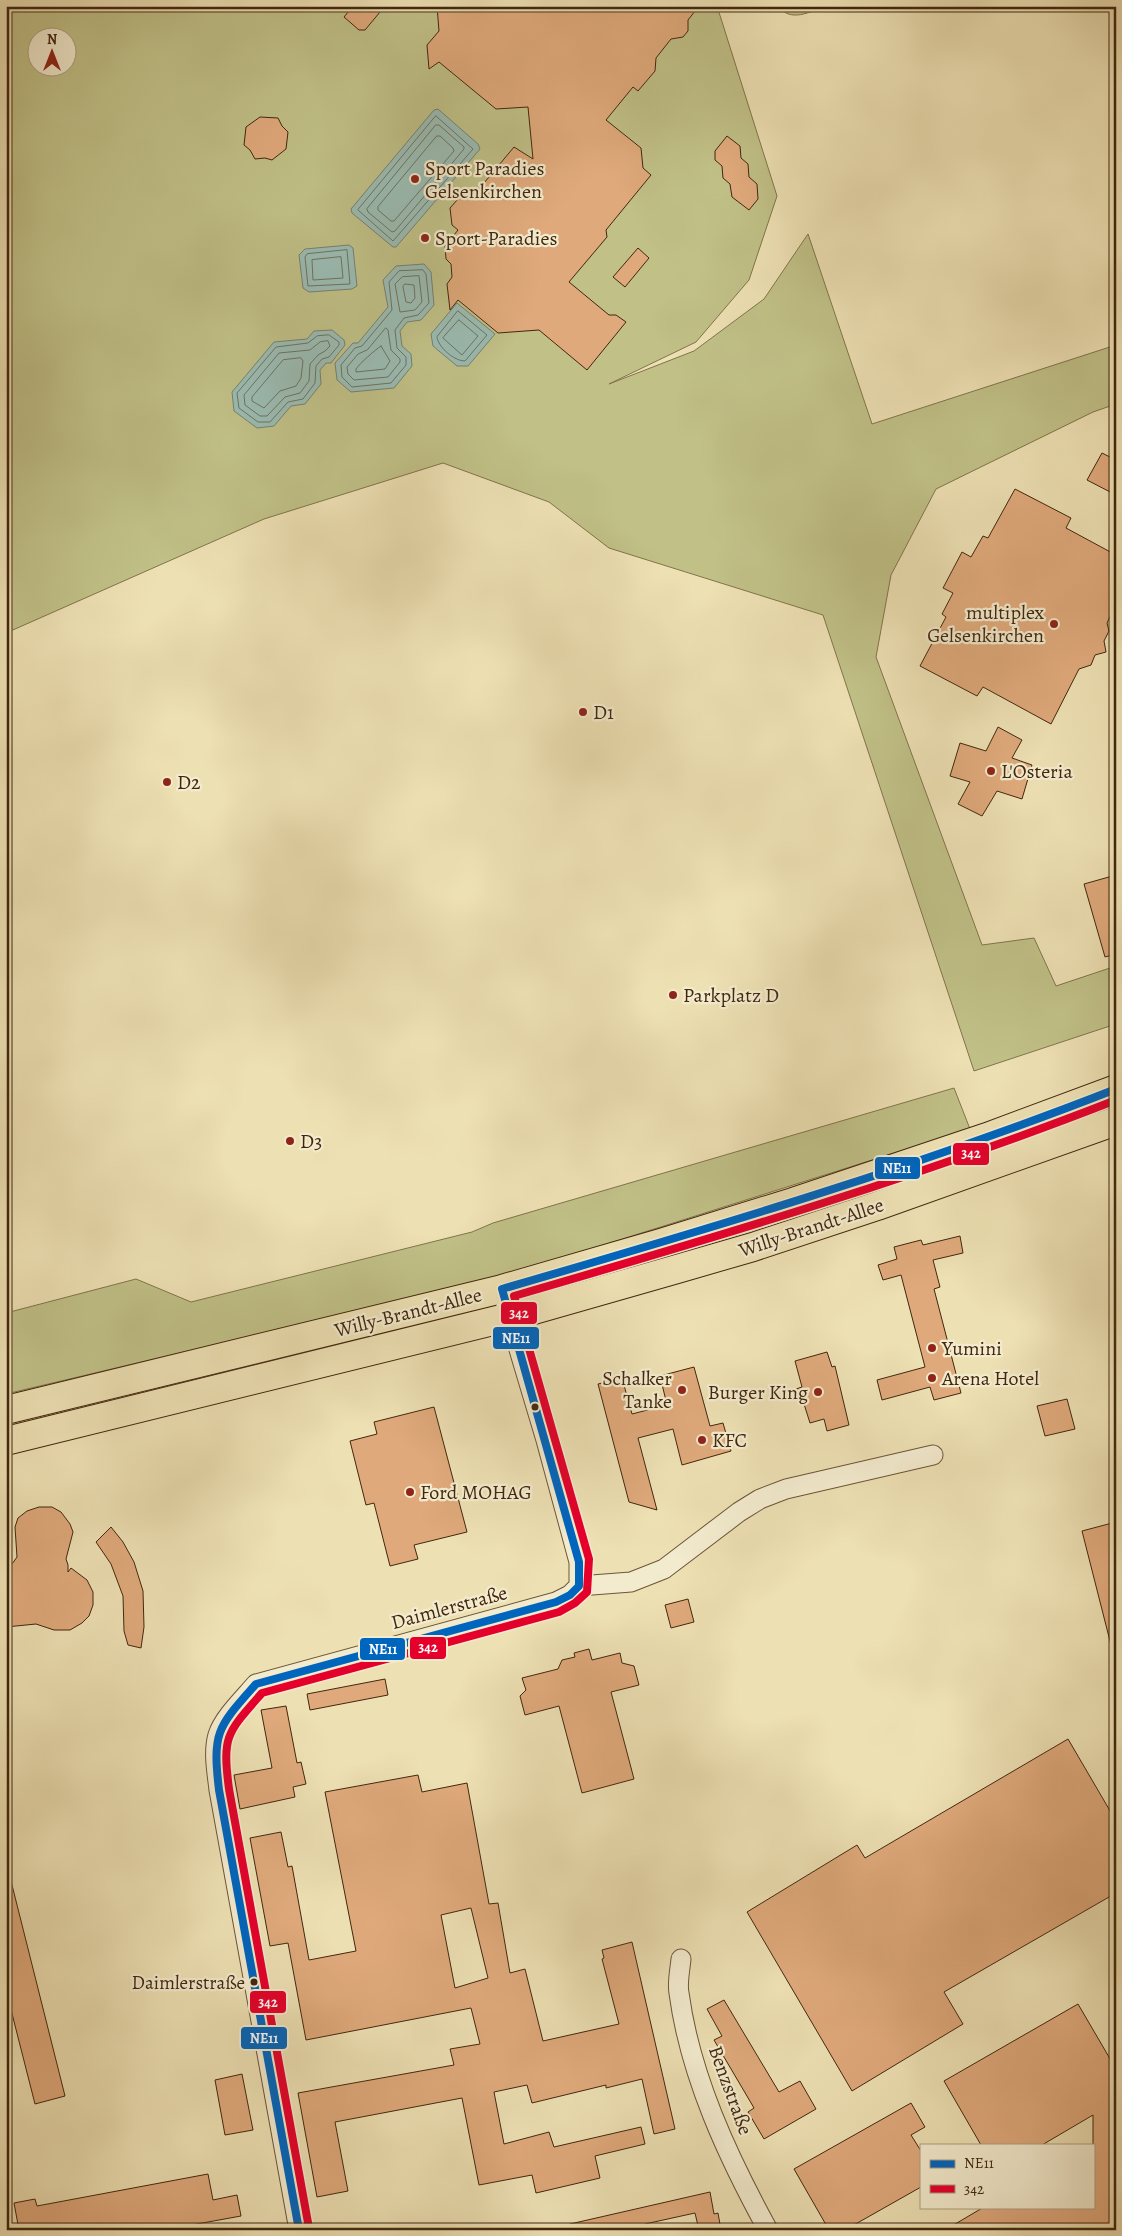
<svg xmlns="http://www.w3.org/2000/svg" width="1122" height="2236" font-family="Alegreya,serif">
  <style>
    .green { fill: #c0c087; stroke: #80744b; fill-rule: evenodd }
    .water { fill: #9abcb3; stroke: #768071 }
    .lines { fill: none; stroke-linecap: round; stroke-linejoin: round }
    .shore { stroke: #6e7261; stroke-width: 1 }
    .building { fill: #dfa97b; stroke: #41270f; fill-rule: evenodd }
    .minor-casing { stroke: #6c5538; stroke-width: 21 }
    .primary-casing { stroke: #41270f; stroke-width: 30 }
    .minor { stroke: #f3ebce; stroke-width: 19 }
    .primary { stroke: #ede0b3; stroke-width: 28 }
    .bus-1-casing { stroke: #f3ebce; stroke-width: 11 }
    .bus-2-casing { stroke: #f3ebce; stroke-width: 11 }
    .bus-1 { stroke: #0065bd; stroke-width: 8 }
    .bus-2 { stroke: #e4002b; stroke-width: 8 }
    .poi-dot { fill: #8f2418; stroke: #f3ebce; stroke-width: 2 }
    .bus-dot { fill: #41270f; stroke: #f3ebce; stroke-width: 2 }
    .labels { text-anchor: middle; stroke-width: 4.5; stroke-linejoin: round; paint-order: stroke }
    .bus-label { font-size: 19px; fill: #41270f; stroke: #f3ebce; text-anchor: end }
    .poi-label { font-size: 20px; fill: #41270f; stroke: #f3ebce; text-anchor: start }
    .street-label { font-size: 20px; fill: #41270f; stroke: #f3ebce }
    .line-badge { stroke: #f3ebce; stroke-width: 2 }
    .badge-label { font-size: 14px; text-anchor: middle; font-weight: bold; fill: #fff }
  </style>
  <rect width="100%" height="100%" fill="#ede0b3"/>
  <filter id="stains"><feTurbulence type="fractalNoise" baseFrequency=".004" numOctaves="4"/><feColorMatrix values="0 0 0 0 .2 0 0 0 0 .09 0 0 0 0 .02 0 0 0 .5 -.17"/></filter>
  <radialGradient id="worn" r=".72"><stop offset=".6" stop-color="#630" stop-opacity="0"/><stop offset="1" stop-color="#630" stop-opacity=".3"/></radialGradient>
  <g class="green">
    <path d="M6 6H717L777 196 749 280 696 342 609 384 694 351 764 299 808 234 872 424 1116 345V404L1093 412 936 489 891 575 876 657 982 945 1034 938 1056 986 1116 966V1024L974 1071 823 615 609 548 549 502 443 463 264 519 6 633ZM38 38H68V68H38Z"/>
    <path d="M778 6H826C809 12 791 23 778 6Z"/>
    <path d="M954 1088 970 1129 509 1275 6 1394V1313L136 1279 191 1302 472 1232 493 1223Z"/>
  </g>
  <g class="water">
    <path d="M438 109 478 144 480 149 396 247H393L352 213 351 209 434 110Z"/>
    <path d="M349 245 353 248 357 286 352 289 309 292 303 288 299 255 305 249Z"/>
    <path d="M424 264 431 272 434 305 421 320 407 322 400 331 402 346 411 354 412 366 394 388 351 392 337 380 335 363 353 343H358L388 307 383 280 396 266Z"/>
    <path d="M457 303 495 334 468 366H457L433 346 431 334Z"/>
    <path d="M332 330 344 340 345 345 331 363H326L320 370 321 384 305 404 291 406 274 426 257 428 234 411 232 392 274 342 307 339 314 331Z"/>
  </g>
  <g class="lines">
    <g class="shore">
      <path d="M436 116 473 149 393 241 358 210Z"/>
      <path d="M436 125H439L464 147V149L395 231 392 232 368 212 367 209Z"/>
      <path d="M437 136H440L453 148 454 151 394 221H391L378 210V207Z"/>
      <path d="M347 250 350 284 308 286 305 257 307 254Z"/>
      <path d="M341 257 343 278 313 280 312 260Z"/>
      <path d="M423 270 426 274 429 303 418 315 404 318 395 330 397 348 406 357V365L391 383 352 387 342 377 341 365 355 348 362 346 392 310 389 282 399 271Z"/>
      <path d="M419 276 422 302 415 310 400 312 395 284 402 277Z"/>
      <path d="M405 284 414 285 415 298 411 303 406 302 403 287Z"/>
      <path d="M458 311 487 335 465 361C454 361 438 347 437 337Z"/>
      <path d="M459 320 478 336 462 355 443 338Z"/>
      <path d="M386 328 388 330 391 350 400 359V362L388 377 354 380 348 374 347 367 358 354 367 350Z"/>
      <path d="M329 335 339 342V345L329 357 322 359 316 366 315 383 303 399 288 402 270 422H258L239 408 237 393 276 347 308 343 317 336Z"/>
      <path d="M328 341 330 346 325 351 318 355 310 364 309 381 300 393 285 397 267 416H260L245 405 244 395 279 353 310 350 320 342Z"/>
      <path d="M381 346 390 361 385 369 356 372V369C360 363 375 350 381 346Z"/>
      <path d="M301 358 303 361 301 378 296 386 280 391 264 408 252 401V397L283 360Z"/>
    </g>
  </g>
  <g class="building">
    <path d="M353 6H385L365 30H359L344 17Z"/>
    <path d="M437 6H699L688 20V31L683 37 671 39 656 58 655 71 638 91 633 87 606 120 641 148 643 168 651 175 606 230 607 237 569 282 609 315H616L626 322 587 370 539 330 498 333 458 300 450 310 447 284 452 277 451 264 446 259 445 246 458 230 452 225 450 208 465 191 479 189 514 147 533 159 528 107 496 109 439 62 429 69 427 45 439 31Z"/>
    <path d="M260 117 278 118 282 126 288 132 286 149 272 160 265 158 255 159 250 150 244 145 246 127Z"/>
    <path d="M727 136 740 146 741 158 748 164 749 177 757 184 758 199 749 210 732 197 730 184 723 178 722 166 715 160V151Z"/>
    <path d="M638 248 649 258 625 287 613 277Z"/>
    <path d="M1102 453 1116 460V495L1087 480Z"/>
    <path d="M1015 489 1071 518 1066 528 1116 555V604L1107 623 1109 631 1104 641 1106 652 1095 655 1091 665 1079 669 1051 724 983 687 977 696 920 666 946 617 942 614 953 593 943 588 962 552 971 557 983 536 988 538Z"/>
    <path d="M998 727 1022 740 1012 758 1032 765 1022 799 997 791 982 816 958 804 970 782 950 776 960 743 986 751Z"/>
    <path d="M1116 875V954L1105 957 1084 884Z"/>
    <path d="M960 1236 963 1253 933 1260 940 1287 934 1289 961 1393 934 1400 930 1387 882 1400 877 1380 925 1367 901 1275 883 1280 878 1265 897 1259 894 1247 921 1240 923 1245Z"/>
    <path d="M827 1352 832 1367 835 1366 849 1425 827 1431 824 1419 810 1423 804 1404 800 1405 796 1389 802 1387 795 1361Z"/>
    <path d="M694 1367 710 1426 723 1423 731 1451 682 1465 673 1429 638 1438 657 1510 629 1502 598 1384 622 1378 632 1414 667 1405 660 1376Z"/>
    <path d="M1067 1399 1075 1429 1045 1436 1037 1406Z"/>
    <path d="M434 1407 467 1532 414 1545 418 1559 390 1566 374 1503 366 1505 350 1441 377 1434 374 1422Z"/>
    <path d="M39 1507H52L61 1512 70 1524 73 1532 66 1559 68 1565V1572L71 1568 87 1580 93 1592V1605L89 1616 82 1623 70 1630H54L36 1624 6 1627V1567L12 1564 17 1557 15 1527 18 1518 27 1511Z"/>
    <path d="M1116 1522V1644L1111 1645 1082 1531Z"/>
    <path d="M111 1527 123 1542 134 1562 143 1591 144 1627 141 1648 128 1645 124 1631 123 1596 111 1564 96 1542Z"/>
    <path d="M688 1599 694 1622 671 1628 665 1605Z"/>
    <path d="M589 1649 592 1660 620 1653 622 1663 634 1666 639 1685 611 1692 634 1779 582 1793 559 1706 525 1715 520 1696 526 1690 522 1678 558 1669 562 1660 575 1657 574 1653Z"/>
    <path d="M385 1679 388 1695 310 1710 307 1694Z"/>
    <path d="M286 1706 297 1763 301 1762 306 1784 293 1787 295 1797 240 1809 234 1775 272 1768 261 1710Z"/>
    <path d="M1068 1739 1116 1821V1893L944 1992 963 2024 852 2091 747 1912 857 1845 865 1858Z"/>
    <path d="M418 1775 422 1792 467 1783 489 1904 498 1903 510 1973 525 1969 543 2041 619 2024 602 1959 604 1958 602 1950 632 1942 675 2129 654 2134 642 2079 606 2088V2085L532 2103 527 2085 494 2092 504 2144 549 2132 554 2147 641 2127 645 2144 595 2156 600 2178 536 2193 532 2175 479 2185 462 2098 335 2122 348 2191 317 2197 298 2093 454 2065 450 2049 480 2044 471 2008 306 2040 288 1943 270 1946 250 1838 281 1832 288 1867 292 1866 309 1960 356 1951 325 1792ZM471 1908 488 1978 455 1988 441 1915Z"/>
    <path d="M11 1881 65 2096 35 2104 6 1990V1882Z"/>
    <path d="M724 2000 779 2092 800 2081 816 2109 764 2139 748 2112 754 2108 714 2040 722 2036 707 2009Z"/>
    <path d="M1078 2004 1116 2069V2230H945L984 2207H1093V2115L1042 2145H981L944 2081Z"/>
    <path d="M242 2074 253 2130 225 2135 215 2080Z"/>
    <path d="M911 2103 925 2127 911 2135 921 2151V2187L845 2230H829L794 2169Z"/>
    <path d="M208 2174 213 2200 237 2195 241 2216 164 2230H19L14 2203 35 2199 37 2206Z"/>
    <path d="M710 2192 714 2214 718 2213 721 2230H699L695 2213 645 2224 647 2230H570V2224Z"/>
  </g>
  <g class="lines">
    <defs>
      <g id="minor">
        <path d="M579 1586 631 1582 664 1569 739 1512 760 1499 786 1489 933 1455"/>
        <path d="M681 1959C680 1970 677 1983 679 1993 690 2076 728 2157 768 2230"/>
        <path d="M299 2230 219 1790C217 1772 213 1752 218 1735 223 1718 245 1697 256 1684L556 1602 570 1595 579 1586V1562L546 1440 506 1306"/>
      </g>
      <g id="primary">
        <path d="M6 1410 502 1289 661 1243 793 1202 987 1137 1116 1089"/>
        <path d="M6 1441 509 1317 677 1269 753 1247 877 1206 1116 1121"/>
      </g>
    </defs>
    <use href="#minor" class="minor-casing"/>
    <use href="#primary" class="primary-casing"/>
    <use href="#minor" class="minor"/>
    <use href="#primary" class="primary"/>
    <defs>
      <path id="bus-1" d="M299 2230 219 1790C212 1731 218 1727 256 1684L556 1602 570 1595 579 1586V1562L502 1289C708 1229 915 1168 1116 1089"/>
      <path id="bus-2" d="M309 2228 229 1789C222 1735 227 1733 262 1693L559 1612 575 1603 587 1592 589 1559 514 1296C717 1237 920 1177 1116 1100"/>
    </defs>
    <use href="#bus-1" class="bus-1-casing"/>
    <use href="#bus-2" class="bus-2-casing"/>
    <use href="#bus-1" class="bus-1"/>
    <use href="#bus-2" class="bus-2"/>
  </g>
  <g class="poi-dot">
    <circle cx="415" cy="179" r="5"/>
    <circle cx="425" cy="238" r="5"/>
    <circle cx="1054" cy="624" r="5"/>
    <circle cx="583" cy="712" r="5"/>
    <circle cx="991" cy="771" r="5"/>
    <circle cx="167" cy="782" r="5"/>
    <circle cx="673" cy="995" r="5"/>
    <circle cx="290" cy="1141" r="5"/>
    <circle cx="932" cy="1348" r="5"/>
    <circle cx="932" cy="1378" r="5"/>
    <circle cx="682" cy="1390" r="5"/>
    <circle cx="818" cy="1392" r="5"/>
    <circle cx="702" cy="1440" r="5"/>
    <circle cx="410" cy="1492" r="5"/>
  </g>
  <g class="bus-dot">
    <circle cx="535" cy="1407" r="4.5"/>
    <circle cx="254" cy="1982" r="4.5"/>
  </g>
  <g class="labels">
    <g class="bus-label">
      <text x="245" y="1989">Daimlerstraße</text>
    </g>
    <g class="poi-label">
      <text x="425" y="175">Sport Paradies<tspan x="425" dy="23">Gelsenkirchen</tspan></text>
      <text x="435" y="245">Sport-Paradies</text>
      <text x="1044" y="619" text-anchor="end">multiplex<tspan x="1044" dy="23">Gelsenkirchen</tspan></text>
      <text x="593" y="719">D1</text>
      <text x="1001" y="778">L'Osteria</text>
      <text x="177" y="789">D2</text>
      <text x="683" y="1002">Parkplatz D</text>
      <text x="300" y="1148">D3</text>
      <text x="942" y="1355">Yumini</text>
      <text x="672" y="1385" text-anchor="end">Schalker<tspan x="672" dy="23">Tanke</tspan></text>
      <text x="942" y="1385">Arena Hotel</text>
      <text x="808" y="1399" text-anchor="end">Burger King</text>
      <text x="712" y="1447">KFC</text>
      <text x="420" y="1499">Ford MOHAG</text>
    </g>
    <g class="street-label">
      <text transform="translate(811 1227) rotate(-18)" y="7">Willy-Brandt-Allee</text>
      <text transform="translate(408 1312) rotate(-14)" y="7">Willy-Brandt-Allee</text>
      <text transform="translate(449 1607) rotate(-15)" y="7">Daimlerstraße</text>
      <text transform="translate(731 2090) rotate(70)" y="7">Benzstraße</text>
    </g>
  </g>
  <g class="line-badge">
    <rect x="952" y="1142" width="38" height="24" rx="5" fill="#e4002b"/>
    <rect x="874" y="1156" width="47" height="24" rx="5" fill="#0065bd"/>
    <rect x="500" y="1301" width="38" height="24" rx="5" fill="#e4002b"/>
    <rect x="492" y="1326" width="48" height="24" rx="5" fill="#0065bd"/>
    <rect x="409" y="1636" width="38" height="24" rx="5" fill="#e4002b"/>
    <rect x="359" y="1637" width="47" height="24" rx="5" fill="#0065bd"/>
    <rect x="249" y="1990" width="38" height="24" rx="5" fill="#e4002b"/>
    <rect x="240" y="2026" width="48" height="24" rx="5" fill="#0065bd"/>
  </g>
  <g class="badge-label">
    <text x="971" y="1158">342</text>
    <text x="897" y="1173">NE11</text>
    <text x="519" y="1318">342</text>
    <text x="516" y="1343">NE11</text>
    <text x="428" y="1652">342</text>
    <text x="383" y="1654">NE11</text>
    <text x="268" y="2007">342</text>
    <text x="264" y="2043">NE11</text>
  </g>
  <rect width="1122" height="2236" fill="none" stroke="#ede0b3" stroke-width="25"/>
  <rect x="8" y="8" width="1107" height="2221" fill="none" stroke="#41270f" stroke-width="2.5"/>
  <rect x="12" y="12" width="1097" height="2211" fill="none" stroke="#41270f"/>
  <rect x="920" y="2144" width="175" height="65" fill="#f3ebce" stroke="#ac9d82"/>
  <rect x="930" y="2160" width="25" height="8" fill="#0065bd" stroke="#ac9d82"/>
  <text x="964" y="2168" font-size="15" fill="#41270f">NE11</text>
  <rect x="930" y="2185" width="25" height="8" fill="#e4002b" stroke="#ac9d82"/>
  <text x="964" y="2194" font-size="15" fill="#41270f">342</text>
  <g transform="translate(52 52)"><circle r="24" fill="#f3ebce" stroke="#ac9d82"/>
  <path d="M0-4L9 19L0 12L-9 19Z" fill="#8f2418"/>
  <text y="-8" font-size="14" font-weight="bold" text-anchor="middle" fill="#41270f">N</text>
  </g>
  <rect width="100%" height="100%" filter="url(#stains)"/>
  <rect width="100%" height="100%" fill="url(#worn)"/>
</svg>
